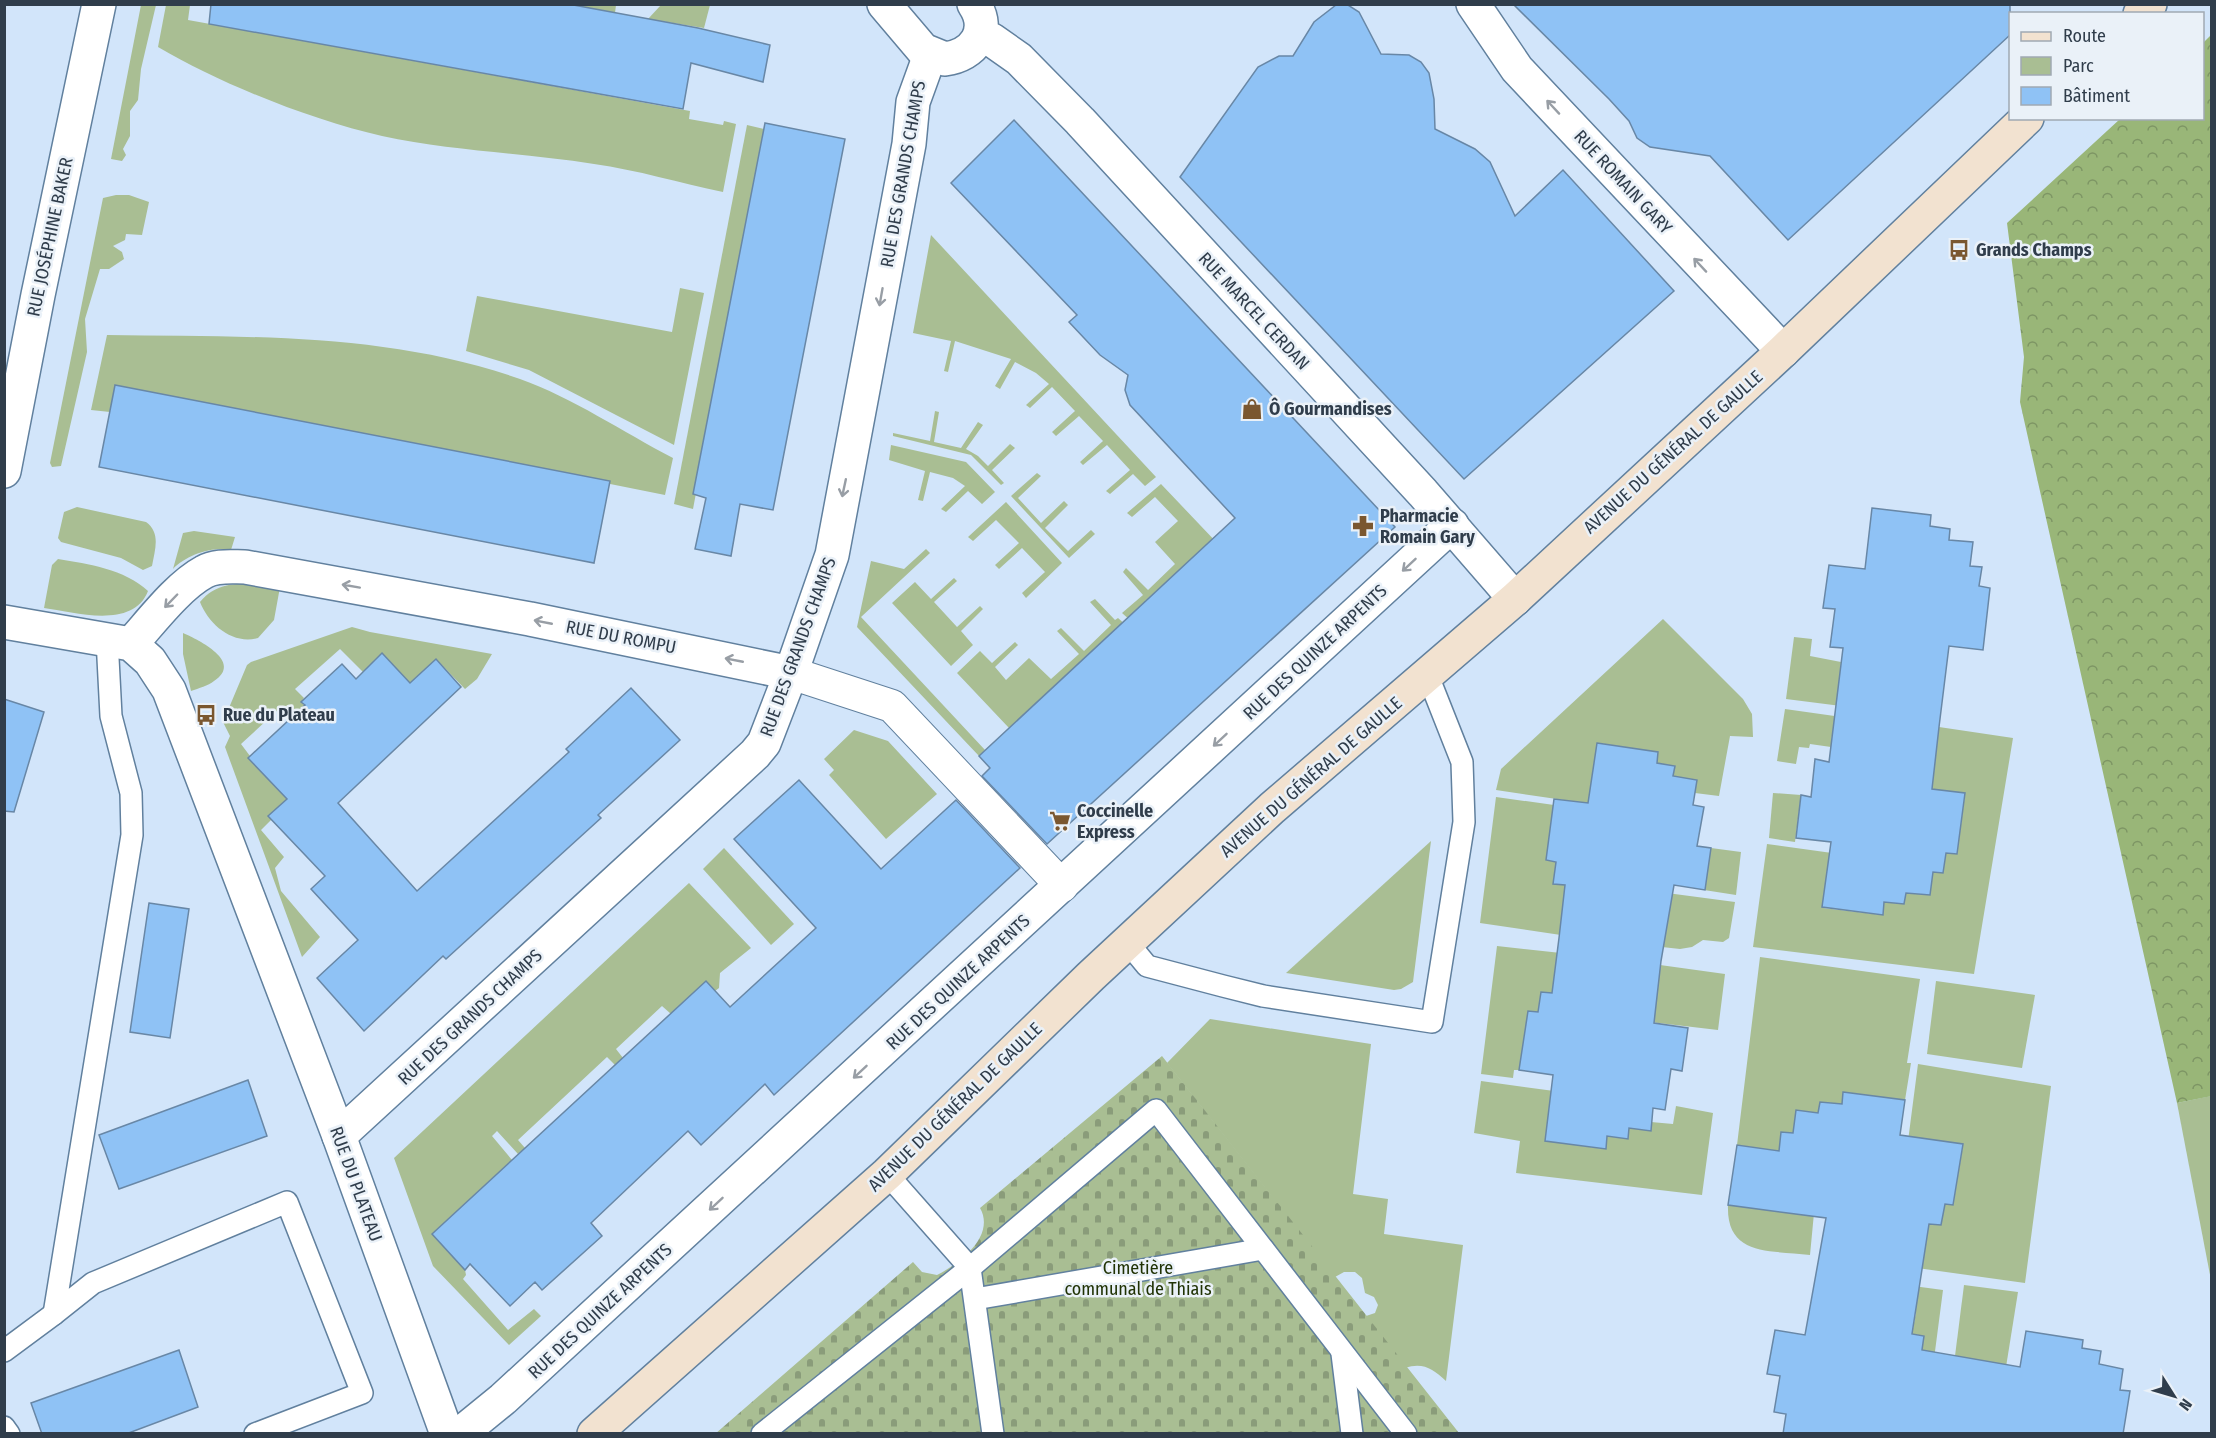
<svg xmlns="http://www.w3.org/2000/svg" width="2216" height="1438" font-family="'Fira Sans Condensed',sans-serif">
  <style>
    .green { fill: #a9be93 }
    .forest { fill: url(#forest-crowns) }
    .cemetery { fill: url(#cemetery-stones) }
    .building { fill: #8fc2f5; stroke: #6887a6; stroke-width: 1.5 }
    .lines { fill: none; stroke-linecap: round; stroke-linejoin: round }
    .service-casing { stroke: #61809e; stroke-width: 24 }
    .pedestrian-casing { stroke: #61809e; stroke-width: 34 }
    .minor-casing { stroke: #61809e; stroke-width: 36 }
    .secondary-casing { stroke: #61809e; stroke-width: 36 }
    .service { stroke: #fff; stroke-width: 21 }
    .pedestrian { stroke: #fff; stroke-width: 32 }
    .minor { stroke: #fff; stroke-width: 33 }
    .secondary { stroke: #f2e2d0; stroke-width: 33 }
    .oneway { stroke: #989ea5 }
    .labels { text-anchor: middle; stroke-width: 5; stroke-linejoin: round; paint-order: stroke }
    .street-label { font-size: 18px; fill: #303d4b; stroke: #eaf1f8 }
    .poi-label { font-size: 18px; font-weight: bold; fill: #303d4b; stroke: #eaf1f8; text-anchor: start }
    .park-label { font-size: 18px; fill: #203204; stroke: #eaf1f8 }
  </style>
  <defs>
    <pattern id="forest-crowns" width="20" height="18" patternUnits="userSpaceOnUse" patternTransform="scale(1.5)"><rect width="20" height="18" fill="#99b678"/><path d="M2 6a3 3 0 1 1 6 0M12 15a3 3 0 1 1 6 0" fill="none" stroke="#7d9564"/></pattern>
    <pattern id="cemetery-stones" width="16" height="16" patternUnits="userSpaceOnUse" patternTransform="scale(1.5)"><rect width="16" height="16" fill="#a9be93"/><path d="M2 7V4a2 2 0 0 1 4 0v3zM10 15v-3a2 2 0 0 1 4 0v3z" fill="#8a9c7a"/></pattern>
  </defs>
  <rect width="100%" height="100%" fill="#d2e5fa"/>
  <g class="green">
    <path d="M141 5H156L141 69 138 100 130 111V136L123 149 126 155 122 161 111 159Z"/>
    <path d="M166 5H190L188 20 690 111 689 119 723 125 724 121 736 124 723 192C680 183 637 170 594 164 524 153 452 151 382 136 311 120 221 84 158 47Z"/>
    <path d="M568 5H616L615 13Z"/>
    <path d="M661 5H710L704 28 648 19Z"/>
    <path d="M747 125 764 129 693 509 674 504Z"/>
    <path d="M116 195H129L149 202 142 235 126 234 125 240 113 246 122 252 124 259 109 269H100L85 319 87 352 61 466 52 467 50 463 103 198Z"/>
    <path d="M931 235 1156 477 1145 486 1133 474 1110 494 1106 491 1130 470 1107 445 1083 465 1080 462 1103 441 1079 416 1056 436 1052 432 1075 411 1052 387 1030 408 1026 405 1049 384 1036 373 1015 362 1000 389 995 386 1011 359 955 341 948 372 944 371 951 341 913 333Z"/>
    <path d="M680 288 704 293 674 445 529 370 466 351 477 296 672 332Z"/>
    <path d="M107 335C246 337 386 332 520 379 573 398 623 432 673 458L665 495 115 385 110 412 91 410Z"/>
    <path d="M935 411 939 412 934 442 961 448 978 422 983 425 966 449 978 456 988 466 1010 444 1015 448 992 470 1004 483 1001 485 971 455 893 436V433L930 441Z"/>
    <path d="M891 445 966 462 995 492 982 504 968 491 946 512 941 509 965 486 953 478 930 472 923 501 918 500 925 471 889 460Z"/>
    <path d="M1037 473 1041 476 1018 498 1041 523 1064 501 1068 505 1045 528 1068 551 1091 530 1095 534 1069 558 1011 496Z"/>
    <path d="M1161 484 1219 545 1178 571 1145 601 1150 606 1131 621 1122 613 1143 595 1123 572 1126 568 1148 590 1175 564 1155 542 1178 521 1155 497 1132 517 1127 513Z"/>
    <path d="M1006 502 1062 563 1026 598 1022 593 1045 572 1022 548 999 569 995 565 1019 543 996 520 973 541 968 537Z"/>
    <path d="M77 507 146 522C161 533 155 549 152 566L143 570 121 558 61 542 58 538 64 512Z"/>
    <path d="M194 531 235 537 231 550C213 546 186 555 173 569L183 533Z"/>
    <path d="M926 549 930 553 861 617 985 750 979 756 857 627 871 561 904 569Z"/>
    <path d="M58 559C89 564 124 569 148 591 133 630 74 612 44 608L52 565Z"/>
    <path d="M954 578 957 581 934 602 957 627 980 606 983 609 961 631 973 645 951 666 892 603 915 582 931 599Z"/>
    <path d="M257 583 280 587 274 620 258 638C233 645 209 625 200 602 216 583 234 584 257 583Z"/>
    <path d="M1095 599 1115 620 1118 618 1127 626 1009 728 957 673 980 651 992 663 1015 642 1018 645 995 667 1006 680 1029 658 1051 679 1079 654 1057 631 1061 628 1084 651 1111 625 1090 602Z"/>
    <path d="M1663 619 1743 699 1752 714 1753 737 1730 736 1719 796 1695 793 1673 776 1675 766 1657 763 1658 752 1598 743 1591 782V804L1496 790 1501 769Z"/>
    <path d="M352 627 370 632 492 654 477 679 465 689 436 659 410 683 382 653 363 672 340 649 295 689 304 698 301 702 319 720 303 735 281 707 241 744 250 756 248 758 287 799 269 816 272 819 261 830 284 857 275 868 281 891 320 937 302 957 225 747 230 736 223 722 247 665 251 662Z"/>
    <path d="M183 633C199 640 244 662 214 681 208 686 199 688 191 691L183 654Z"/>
    <path d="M1794 637 1812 639 1810 656 1841 662 1840 673 1862 676 1849 707 1786 699Z"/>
    <path d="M1785 709 1877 722 1854 738 1832 735 1831 747 1810 744 1809 748 1799 747 1796 764 1777 761Z"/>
    <path d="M1939 727 2013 738 1974 974 1753 947 1767 844 1832 853 1823 908 1883 915 1884 902 1904 904 1906 893 1930 895 1933 872H1943L1946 853 1957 854 1965 794 1928 789Z"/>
    <path d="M854 730 888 741 937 794 886 839 829 775 834 770 824 759Z"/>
    <path d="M1773 793 1801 795 1795 842 1769 838Z"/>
    <path d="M1496 797 1554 805 1546 860 1556 862 1553 883 1565 885 1563 908 1601 941 1480 923Z"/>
    <path d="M1431 841 1413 982 1401 989 1394 990 1286 973Z"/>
    <path d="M724 848 794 924 771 945 703 869Z"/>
    <path d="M1711 848 1741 852 1736 895 1704 890Z"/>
    <path d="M689 883 751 948 720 973 719 988 715 991 706 981 671 1014 662 1006 616 1049 623 1058 615 1065 607 1057 518 1140 525 1148 518 1154 497 1131 492 1136 512 1160 432 1234 465 1270 466 1275 463 1279 508 1330 534 1309 541 1316 509 1345 433 1266 394 1158Z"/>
    <path d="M1667 893 1735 902 1729 938 1723 942 1703 940 1692 947 1680 949 1662 947Z"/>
    <path d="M1497 946 1598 957 1555 970 1552 993 1541 992 1538 1012 1528 1011 1520 1070H1514L1513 1078 1481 1074Z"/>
    <path d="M1760 957 1920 979 1907 1063H1911L1905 1100 1843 1092 1842 1104 1821 1102 1818 1113 1793 1133 1781 1132 1779 1151 1737 1145Z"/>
    <path d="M1660 965 1725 974 1718 1030 1650 1022Z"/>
    <path d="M1936 981 2035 995 2022 1068 1927 1054Z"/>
    <path d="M1210 1019 1371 1044 1353 1194 1388 1199 1384 1234 1463 1245 1446 1381C1433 1369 1423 1362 1405 1368L1366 1316 1375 1313 1378 1305 1374 1297 1365 1293 1362 1278 1355 1272H1344L1335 1277 1167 1063Z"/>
    <path d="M1918 1064 2051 1086 2025 1283 1910 1267 1929 1224 1941 1225 1945 1204 1953 1205 1963 1145 1908 1141Z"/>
    <path d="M1481 1081 1554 1091 1546 1141 1605 1149 1607 1136 1628 1139 1629 1128 1651 1122 1673 1124 1676 1106 1713 1113 1702 1195 1516 1173 1520 1141 1474 1133Z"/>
    <path d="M2211 1096V1280L2177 1103Z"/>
    <path d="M1728 1205 1814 1213 1810 1255C1771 1250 1726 1257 1728 1205Z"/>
    <path d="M1876 1281 1943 1290 1934 1359 1921 1356 1924 1336 1912 1334 1916 1312 1894 1308Z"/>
    <path d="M1964 1285 2018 1292 2006 1367 1955 1356Z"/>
  </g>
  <path class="forest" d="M2211 35 2212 1096 2177 1103 2020 402 2024 357 2007 223 2120 119 2202 118 2203 43Z"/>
  <path class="cemetery" d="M1162 1056 1459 1433 715 1434 913 1262 922 1272 937 1275C959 1264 996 1236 980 1208Z"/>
  <g class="building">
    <path d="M211 4H568L698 28 770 45 763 82 691 63 683 109 209 24Z"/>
    <path d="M1513 4H2010V35L1788 240 1710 156 1650 147 1637 138 1629 121 1609 99Z"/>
    <path d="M1336 5H1348L1359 12 1381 54 1409 55 1421 62 1429 73 1434 99 1435 129 1475 149 1490 162 1515 216 1563 170 1674 291 1464 479 1180 177 1258 67 1279 56H1293L1314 22Z"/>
    <path d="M1014 120 1395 527 1047 844 982 776 990 768 979 756 1235 518 1130 405 1125 390 1128 375 1100 355 1069 322 1077 315 951 183Z"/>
    <path d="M765 123 845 139 773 510 740 504 731 556 695 549 706 498 693 494Z"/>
    <path d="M115 385 610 481 594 563 99 467Z"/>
    <path d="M1872 508 1931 515 1930 526 1950 529 1949 540 1973 542 1970 566 1982 567 1979 586 1990 588 1983 650 1949 646 1939 727 1932 789 1965 793 1957 854 1946 853 1943 873 1933 872 1930 895 1906 893 1904 904 1884 902 1883 915 1822 907 1831 842 1796 838 1801 795 1811 797 1815 759 1829 762 1843 648 1830 647 1835 609 1823 608 1829 565 1865 569Z"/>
    <path d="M382 653 410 683 436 659 461 687 338 803 417 891 569 752 566 749 631 688 680 740 598 815 601 818 446 959 443 956 364 1031 317 978 358 940 311 889 325 876 268 816 287 799 248 758 305 705 301 702 342 664 356 679Z"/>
    <path d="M4 699 44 712 14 812 4 811Z"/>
    <path d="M1597 743 1658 752 1657 763 1675 766 1673 776 1697 780 1693 805 1704 807 1697 846 1711 848 1705 890 1674 885 1661 961 1654 1023 1688 1028 1682 1071 1671 1069 1665 1110 1653 1108 1651 1131 1629 1128 1628 1139 1607 1136 1606 1149 1545 1141 1553 1075 1519 1070 1528 1011 1538 1012 1541 992 1552 993 1559 938 1565 885 1553 884 1556 862 1546 860 1554 799 1588 803Z"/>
    <path d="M799 780 881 869 956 800 1020 868 774 1095 765 1084 701 1145 688 1131 591 1223 602 1236 542 1290 535 1282 510 1306 470 1264 465 1270 432 1234 706 981 730 1007 816 928 734 839Z"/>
    <path d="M149 903 189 909 170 1038 130 1032Z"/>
    <path d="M248 1080 267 1136 119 1189 99 1135Z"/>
    <path d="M1843 1092 1905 1100 1900 1135 1963 1144 1953 1205 1945 1204 1941 1225 1929 1224 1912 1334 1924 1336 1922 1350 2020 1367 2026 1331 2083 1340 2082 1348 2101 1351 2099 1364 2123 1369 2120 1390 2130 1391 2123 1434H1783L1786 1414 1774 1412 1780 1376 1767 1374 1775 1330 1805 1335 1826 1218 1728 1205 1737 1145 1779 1151 1781 1132 1793 1133 1796 1110 1818 1113 1820 1102 1842 1104Z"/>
    <path d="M179 1350 198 1407 126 1434H42L31 1403Z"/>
  </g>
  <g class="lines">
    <defs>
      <g id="service">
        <path d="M107 639 111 716 131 793 132 835 54 1314 93 1283 287 1202 362 1393 255 1434"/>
        <path d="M1128 943 1147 966 1223 986 1263 996 1432 1022 1464 822 1462 762 1428 676"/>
        <path d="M887 1174 970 1268 993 1434"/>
        <path d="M975 1299 1263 1249"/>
        <path d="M4 1351 54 1314"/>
        <path d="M1342 1354 1352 1434"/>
        <path d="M4 1427 9 1434"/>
        <path d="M762 1434 970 1268 1156 1110 1406 1434"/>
      </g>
      <path id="pedestrian" d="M791 673 892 706 1062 886"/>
      <g id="minor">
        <path d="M884 4 923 50 945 59C974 55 992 31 974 4"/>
        <path d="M1473 4 1517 69 1783 351"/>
        <path d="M981 37 992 40 1019 59 1080 121 1423 493 1515 599"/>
        <path d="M4 471 38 295 99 4"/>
        <path d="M4 622 131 644 150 661 169 690 339 1136 447 1434"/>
        <path d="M131 644C151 622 178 586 204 572 216 565 231 567 245 567L530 619 791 673"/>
        <path d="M339 1136 755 754 764 743 791 673 832 555 909 144 913 102 930 55"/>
        <path d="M460 1434 503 1399 1452 525"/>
      </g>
      <g id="secondary">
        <path d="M2140 14 2150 4"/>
        <path d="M594 1434 887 1174 1091 976 1272 808 1515 599 1783 351 2027 118"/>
      </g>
    </defs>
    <use href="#service" class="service-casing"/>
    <use href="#pedestrian" class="pedestrian-casing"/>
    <use href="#minor" class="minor-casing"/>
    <use href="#secondary" class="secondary-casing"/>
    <use href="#service" class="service"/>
    <use href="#pedestrian" class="pedestrian"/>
    <use href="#minor" class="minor"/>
    <use href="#secondary" class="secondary"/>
  </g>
  <defs><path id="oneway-shaft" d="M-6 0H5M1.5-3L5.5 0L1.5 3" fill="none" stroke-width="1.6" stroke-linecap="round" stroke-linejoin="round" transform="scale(1.5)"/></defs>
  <g class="oneway">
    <use href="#oneway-shaft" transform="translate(1553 107) rotate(-133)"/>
    <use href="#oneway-shaft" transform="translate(1700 265) rotate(-133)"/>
    <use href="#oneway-shaft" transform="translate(881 297) rotate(100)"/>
    <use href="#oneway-shaft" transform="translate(844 488) rotate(102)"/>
    <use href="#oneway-shaft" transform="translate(1409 565) rotate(137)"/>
    <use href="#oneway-shaft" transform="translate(351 586) rotate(-170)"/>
    <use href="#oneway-shaft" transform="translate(171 601) rotate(134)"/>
    <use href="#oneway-shaft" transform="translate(543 622) rotate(-169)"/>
    <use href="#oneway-shaft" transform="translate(734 660) rotate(-169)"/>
    <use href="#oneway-shaft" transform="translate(1220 740) rotate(137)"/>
    <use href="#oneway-shaft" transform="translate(860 1072) rotate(137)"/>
    <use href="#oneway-shaft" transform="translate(716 1204) rotate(137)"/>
  </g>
  <defs>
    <symbol id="bus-bare" viewBox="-9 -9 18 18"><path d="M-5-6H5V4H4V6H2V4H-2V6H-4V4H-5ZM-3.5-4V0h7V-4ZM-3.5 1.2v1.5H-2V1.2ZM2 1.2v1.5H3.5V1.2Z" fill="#7a5730" stroke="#eaf1f8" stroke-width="2.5" paint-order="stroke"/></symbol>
    <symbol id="shop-bare" viewBox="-9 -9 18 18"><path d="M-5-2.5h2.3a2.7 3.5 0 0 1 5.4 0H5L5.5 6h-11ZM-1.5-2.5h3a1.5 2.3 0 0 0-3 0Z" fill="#7a5730" stroke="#eaf1f8" stroke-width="2.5" paint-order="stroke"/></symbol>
    <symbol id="pharmacy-bare" viewBox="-9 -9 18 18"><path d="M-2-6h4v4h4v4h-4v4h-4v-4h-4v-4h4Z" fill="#7a5730" stroke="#eaf1f8" stroke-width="2.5" paint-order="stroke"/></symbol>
    <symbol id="supermarket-bare" viewBox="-9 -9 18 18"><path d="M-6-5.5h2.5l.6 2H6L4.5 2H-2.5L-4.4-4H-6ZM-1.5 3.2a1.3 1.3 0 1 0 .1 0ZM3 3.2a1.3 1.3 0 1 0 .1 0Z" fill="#7a5730" stroke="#eaf1f8" stroke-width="2.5" paint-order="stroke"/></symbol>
  </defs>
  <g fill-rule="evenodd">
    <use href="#bus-bare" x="1944" y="235" width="30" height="30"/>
    <use href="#shop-bare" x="1237" y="394" width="30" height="30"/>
    <use href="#pharmacy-bare" x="1348" y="511" width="30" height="30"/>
    <use href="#bus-bare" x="191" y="700" width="30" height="30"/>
    <use href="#supermarket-bare" x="1045" y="806" width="30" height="30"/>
  </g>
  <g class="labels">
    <g class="street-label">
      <text transform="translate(903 174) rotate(-80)" y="6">RUE DES GRANDS CHAMPS</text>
      <text transform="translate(1623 182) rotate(47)" y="6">RUE ROMAIN GARY</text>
      <text transform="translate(50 237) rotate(-78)" y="6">RUE JOSÉPHINE BAKER</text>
      <text transform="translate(1254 311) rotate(47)" y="6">RUE MARCEL CERDAN</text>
      <text transform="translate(1673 452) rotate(-42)" y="6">AVENUE DU GÉNÉRAL DE GAULLE</text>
      <text transform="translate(621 637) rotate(11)" y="6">RUE DU ROMPU</text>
      <text transform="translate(798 647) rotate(-70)" y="6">RUE DES GRANDS CHAMPS</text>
      <text transform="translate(1315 652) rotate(-43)" y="6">RUE DES QUINZE ARPENTS</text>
      <text transform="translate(1311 777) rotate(-41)" y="6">AVENUE DU GÉNÉRAL DE GAULLE</text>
      <text transform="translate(958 982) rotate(-43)" y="6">RUE DES QUINZE ARPENTS</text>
      <text transform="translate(470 1017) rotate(-43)" y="6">RUE DES GRANDS CHAMPS</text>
      <text transform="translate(955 1107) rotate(-44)" y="6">AVENUE DU GÉNÉRAL DE GAULLE</text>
      <text transform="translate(356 1184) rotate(70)" y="6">RUE DU PLATEAU</text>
      <text transform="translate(600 1311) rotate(-43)" y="6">RUE DES QUINZE ARPENTS</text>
    </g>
    <g class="poi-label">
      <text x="1976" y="256">Grands Champs</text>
      <text x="1269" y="415">Ô Gourmandises</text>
      <text x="1380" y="522">Pharmacie<tspan x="1380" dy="21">Romain Gary</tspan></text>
      <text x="223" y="721">Rue du Plateau</text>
      <text x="1077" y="817">Coccinelle<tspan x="1077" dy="21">Express</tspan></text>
    </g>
    <g class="park-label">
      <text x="1138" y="1274">Cimetière<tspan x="1138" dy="21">communal de Thiais</tspan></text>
    </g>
  </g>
  <rect width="2216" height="1438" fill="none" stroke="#303d4b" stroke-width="12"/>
  <rect x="2009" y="12" width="195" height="108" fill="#eaf1f8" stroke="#a0a9b3" stroke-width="1.5"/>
  <rect x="2021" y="32" width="30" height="9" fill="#f2e2d0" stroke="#a0a9b3" stroke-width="1.5"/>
  <text x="2063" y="42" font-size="18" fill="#303d4b">Route</text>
  <rect x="2021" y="57" width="30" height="18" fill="#a9be93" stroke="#a0a9b3" stroke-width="1.5"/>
  <text x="2063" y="72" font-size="18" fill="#303d4b">Parc</text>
  <rect x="2021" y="87" width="30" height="18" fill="#8fc2f5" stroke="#a0a9b3" stroke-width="1.5"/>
  <text x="2063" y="102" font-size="18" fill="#303d4b">Bâtiment</text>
  <g transform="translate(2174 1396) rotate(127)" stroke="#eaf1f8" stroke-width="4.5" paint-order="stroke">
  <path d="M0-4.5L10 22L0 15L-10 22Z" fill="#303d4b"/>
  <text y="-9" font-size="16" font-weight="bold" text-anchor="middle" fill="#303d4b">N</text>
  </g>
</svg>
